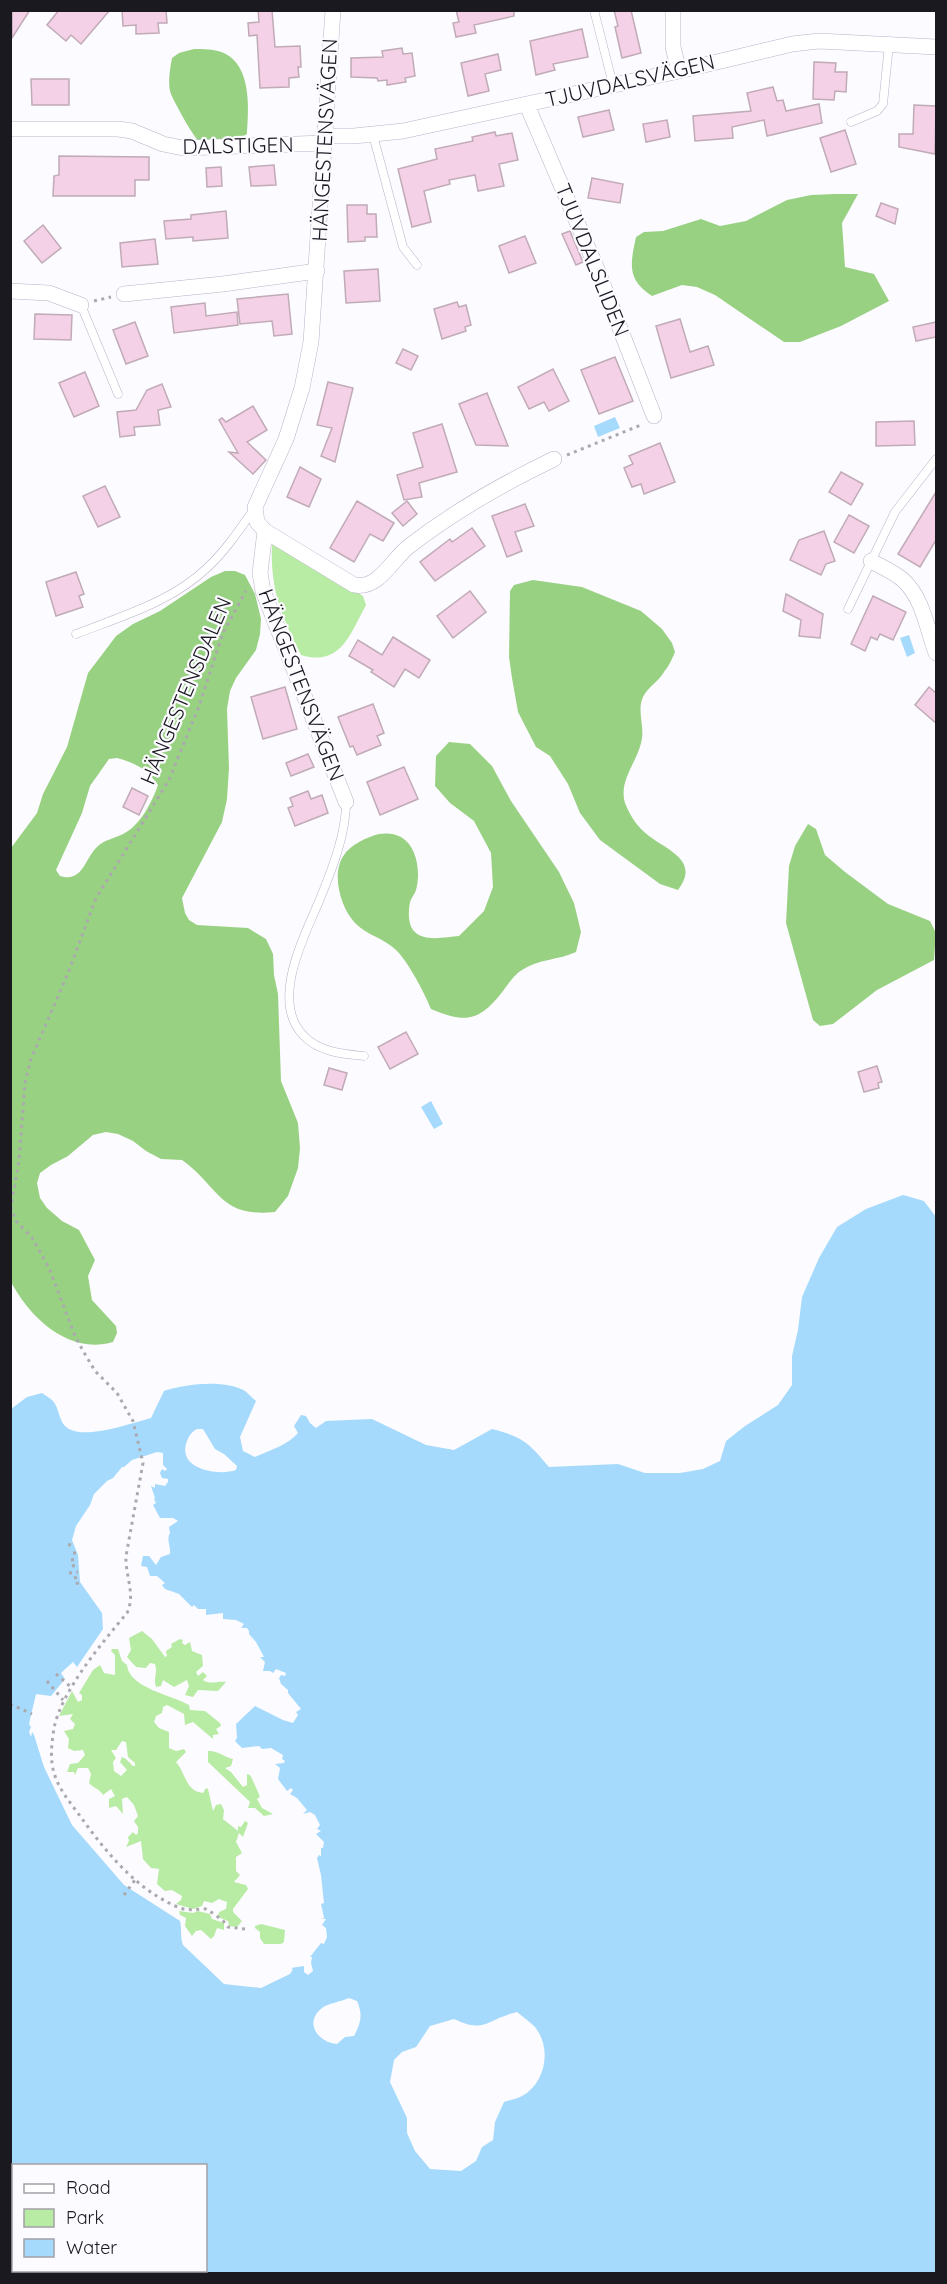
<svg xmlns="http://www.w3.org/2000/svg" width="947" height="2284" font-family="Quicksand,sans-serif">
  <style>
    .green { fill: #b8eba4; fill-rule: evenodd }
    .forest { fill: #99d183; fill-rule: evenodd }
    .water { fill: #a5dafc; fill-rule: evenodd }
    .building { fill: #f4d1e6; stroke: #c0abb7; stroke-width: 1.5 }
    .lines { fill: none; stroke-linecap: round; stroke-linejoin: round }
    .lane-casing { stroke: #b9b3c8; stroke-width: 9 }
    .street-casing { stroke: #b9b3c8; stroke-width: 16 }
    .path { stroke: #aba9ae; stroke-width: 3; stroke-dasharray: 3 4.5; stroke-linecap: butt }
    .lane { stroke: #fff; stroke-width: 8 }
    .street { stroke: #fff; stroke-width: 15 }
    .labels { text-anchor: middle; stroke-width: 4.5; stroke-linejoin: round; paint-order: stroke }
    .street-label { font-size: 21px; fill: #1b1920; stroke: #fcfbff }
  </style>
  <rect width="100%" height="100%" fill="#fcfbff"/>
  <g class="green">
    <path d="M272 541 363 596 366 605C350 634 341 667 301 655 280 613 270 589 272 541Z"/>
    <path d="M142 1631 152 1639 165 1657 167 1656 166 1651 172 1647 171 1644 180 1639 183 1640 182 1643 185 1645 190 1642 192 1651 202 1655 203 1666 196 1672 198 1676 203 1672 207 1676 203 1680C210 1685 218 1681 226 1682L218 1691 198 1690 193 1697 185 1695 189 1686 187 1680 174 1687 163 1680 161 1686 156 1687C153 1679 158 1672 155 1664L150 1663 146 1668 136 1667 127 1657 131 1650 129 1638Z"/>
    <path d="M112 1649H118L122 1661 127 1665C129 1688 172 1695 189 1705L190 1710 205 1711 220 1723 221 1726 216 1729 219 1734 213 1735V1739L193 1722 185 1725 184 1714 167 1705 163 1707 162 1713 156 1716 154 1722 159 1728 169 1732V1748L176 1751 184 1749 186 1752 176 1762C186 1773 185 1791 203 1793L206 1788 208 1789 213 1811 216 1805 221 1804 224 1810 223 1819 238 1831V1826L241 1827 245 1821 248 1823 243 1837 239 1833 236 1842 242 1853 236 1857V1871L240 1875 234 1882 246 1885 248 1889 233 1909V1912L242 1921 237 1927 229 1926 228 1921 218 1917 219 1912 226 1909 227 1902 219 1899 212 1903 204 1901 202 1906 193 1909 176 1904 181 1900 182 1896 172 1890 165 1891 157 1884 159 1869 151 1868 143 1859 141 1841 126 1847 129 1841 128 1837 133 1832 136 1835 138 1833V1827L134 1821 138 1816 134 1805 127 1797 122 1799 123 1814 116 1806 109 1808V1799L115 1796 111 1789 103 1795C99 1788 93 1788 89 1783L91 1774 88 1768H78L75 1775 74 1772H67L70 1764 78 1763 85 1755 83 1750 74 1751 68 1748 69 1739 64 1731 73 1729 75 1724 70 1719 73 1714 59 1716 72 1691 78 1702 82 1700V1695L79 1693 93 1670 100 1665 104 1673 115 1675V1655L111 1651ZM122 1741 126 1742 128 1757 135 1763V1766H133L126 1759 122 1757 120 1762 127 1770 121 1776 114 1771 113 1762 116 1758 111 1750H116Z"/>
    <path d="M208 1751C217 1750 224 1757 233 1759L231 1766 225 1768 231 1772 243 1787 247 1785V1774L250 1775C252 1778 259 1794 260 1797L257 1799 262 1808 273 1814 264 1816 255 1808H248L250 1802 248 1800 208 1762Z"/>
    <path d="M179 1911 193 1913 198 1911 210 1914 212 1919 224 1923V1930L217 1928 214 1936 211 1939 201 1930 196 1931 192 1936 185 1926 186 1918 180 1915Z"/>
    <path d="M261 1924 285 1930 284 1942 281 1944H264L260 1938V1932L255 1928V1926Z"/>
  </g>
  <g class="forest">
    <path d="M194 49C201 49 210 49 218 51 252 60 249 107 247 134 238 140 232 141 221 141 214 141 204 143 198 140 194 138 171 97 170 91 168 80 170 69 172 58L179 53Z"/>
    <path d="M835 194H858L842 223 845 267 874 274 889 301 841 326 800 342H784L715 295 697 287 682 285 652 296C627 280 630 265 636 237L644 232 663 231 701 219 720 226 746 221 787 200 811 195Z"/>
    <path d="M225 571H235L245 575 255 594 261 619 260 634 256 650 236 678 230 691 227 709 229 768 227 799 222 822 182 898 185 913 189 920 197 925 248 928 266 939 273 954 274 975 278 994 281 1081 298 1123 300 1148 298 1168 288 1196 275 1212C219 1218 219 1186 182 1160L161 1159 146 1151 133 1141 118 1134 106 1132 93 1135 68 1156 51 1165 40 1173 37 1183 40 1198 47 1208 62 1221 79 1230 95 1260 88 1276 92 1300 116 1326 117 1333 113 1342C69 1355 30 1318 11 1282V848L37 813 43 794 67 747 88 673 101 656 116 636 133 624 160 611 211 577ZM117 758C135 763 147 769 158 785 152 802 140 826 123 834 115 838 104 840 97 847 85 858 83 883 60 876L56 870 82 813 90 786 109 759Z"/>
    <path d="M533 580 582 587 641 611 662 629 672 643 675 652C672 659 669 666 664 672 659 681 647 688 643 697 637 710 644 725 642 738 639 761 618 779 625 803 630 816 638 828 649 836 669 851 700 861 678 890L660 884 600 840 580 813 568 784 550 756 536 747 518 712 512 678 509 657 510 591 514 585Z"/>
    <path d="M449 742 470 744 492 766 511 801 559 872 574 903 581 932 576 952C559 960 538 959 522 970 515 974 508 984 503 991 480 1021 466 1024 431 1009 424 992 409 963 396 950 384 938 366 935 355 923 340 907 331 873 344 855 350 845 367 837 379 834 386 833 394 833 401 837 417 846 421 872 416 890 415 894 411 898 410 902 408 912 408 926 415 932 425 942 446 937 459 936L484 911 493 887 491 853 474 821 450 803 435 786 436 756Z"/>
    <path d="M808 824 816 829 825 855 845 872 888 904 930 921 936 933 934 960 877 990 833 1024 820 1026 813 1020 786 923 789 866 795 846Z"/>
  </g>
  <g class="water">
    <path d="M615 417 620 428 598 437 594 426Z"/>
    <path d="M909 635 915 653 907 657 900 638Z"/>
    <path d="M431 1101 443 1124 434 1129 421 1107Z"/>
    <path d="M903 1195 924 1201 936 1217V2273H11V1409L27 1397 42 1393C45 1395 50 1398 53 1401 59 1408 59 1420 65 1426 81 1442 131 1423 151 1418L164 1391C184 1384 226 1379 245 1391 249 1394 252 1398 256 1401L240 1437 243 1451 255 1457C270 1450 288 1445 298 1433L294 1426 301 1415 306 1416 310 1423 316 1428 326 1421 372 1419 426 1445 454 1450 492 1429C523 1437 528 1442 549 1467L618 1464 645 1473H680L703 1469 720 1461 726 1441 745 1426 778 1405 792 1385V1356L798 1330 802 1297 819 1258 837 1227 866 1209ZM197 1429H203L215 1449 224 1454 237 1466 236 1470C219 1476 179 1470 186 1444 188 1437 191 1432 197 1429ZM157 1452 163 1453V1465L167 1469 165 1471 162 1469 160 1473 162 1478 168 1479V1482L165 1486 155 1484V1488L151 1486 155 1498 154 1499 156 1503 153 1505 160 1518H173L178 1521 169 1527 170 1533C166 1540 171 1546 170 1554L161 1557 156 1565 149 1556H143L141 1566 147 1567 150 1576H157L165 1583 162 1585 165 1589 179 1594 192 1607 194 1605 198 1609H206V1615L223 1613V1619L236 1620 244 1624 241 1628H247L249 1631V1634L256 1642 264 1657H260L265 1662 263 1671H270L273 1673 276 1669 286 1673 285 1676 281 1675 279 1678 281 1684 288 1690V1693L301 1709 296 1712 298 1715 293 1723 283 1720 255 1706 236 1724 237 1738 235 1741 242 1748 259 1746 262 1749 271 1748 283 1755 282 1759 285 1761 284 1763 275 1764 280 1768 278 1779 287 1791 291 1788 293 1790 290 1794 297 1798 307 1810 303 1814 310 1812 315 1815 320 1825 317 1829 321 1831 316 1834 324 1842 323 1848H321V1856L319 1855 317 1858 321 1875 324 1903 321 1904 324 1918H320L326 1919 322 1925 326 1928 327 1937 324 1944 321 1943 310 1957H312L311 1963 313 1971 308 1975 304 1972V1966L291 1968 293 1969 290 1974 261 1988 224 1984 183 1945C180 1937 182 1930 180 1921L124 1885 72 1825 44 1767 34 1735 32 1732 31 1737 29 1732 31 1727 29 1724 36 1694 51 1696 65 1679 61 1673 73 1662 77 1667 103 1629 102 1613 80 1582 78 1555 72 1540 76 1526 90 1505 94 1494 107 1481 113 1478 122 1467H124L132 1460ZM349 1998 357 2001C363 2015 361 2023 354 2036L345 2037 337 2044C319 2043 303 2023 322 2008 328 2003 341 2002 349 1998ZM517 2012C523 2017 530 2022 535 2027 552 2048 546 2083 522 2096 517 2099 510 2100 504 2102L495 2122 493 2140 482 2147 476 2161 461 2171 430 2169 415 2151 407 2133V2118L390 2082 394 2060 402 2052 416 2047 430 2026 454 2019C485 2034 487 2019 517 2012ZM14 2166H206V2270H14Z"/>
  </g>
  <g class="building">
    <path d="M12 10H30L12 38Z"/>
    <path d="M59 10H110L81 44 71 35 66 41 47 25Z"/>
    <path d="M122 10H166L167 23H158L159 33 136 34V25L123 26Z"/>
    <path d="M258 10H272L275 47 300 46 301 67H298L299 77 289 78V87L260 88 257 35 249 36 248 23 259 22Z"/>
    <path d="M456 10H514V16L474 25 476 33 456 37 453 23 459 22Z"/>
    <path d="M614 10H631L641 53 622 58 615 27 618 26Z"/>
    <path d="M582 29 588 57 553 64 555 70 536 75 530 41Z"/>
    <path d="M402 48 403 54 412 53 415 76 405 78 406 82 387 85V80L378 81 377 78 351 77V58L383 57 382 51Z"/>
    <path d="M498 54 501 70 485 74 489 91 468 96 461 63Z"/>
    <path d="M814 62 836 63 835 72H847L846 92 835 91 834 100 813 99Z"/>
    <path d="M31 79H69V105H32Z"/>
    <path d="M773 87 777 101 783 100 786 111 819 104 822 123 767 136 764 120 732 127 733 138 695 141 693 116 751 111 747 93Z"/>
    <path d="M914 105 936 106 935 154 899 147V134H913Z"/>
    <path d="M609 110 614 130 583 137 578 117Z"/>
    <path d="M667 120 670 137 646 142 643 124Z"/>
    <path d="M845 130 856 164 831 172 820 138Z"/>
    <path d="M495 132 496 136 512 133 518 160 499 164 504 186 478 191 475 175 449 180 450 184 424 191 431 222 412 227 398 169 437 159 435 149 473 141 472 137Z"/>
    <path d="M59 156 149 157V180H135V196H53L54 176 59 175Z"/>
    <path d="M274 165 276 185 251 186 249 167Z"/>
    <path d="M221 167 222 186 207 187 206 168Z"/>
    <path d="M592 178 623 184 620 203 588 198Z"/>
    <path d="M881 203 898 209 895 224 876 216Z"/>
    <path d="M347 205H367V214H376L377 237H365V241L348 242Z"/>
    <path d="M226 211 228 238 193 241V237L166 239 164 221 191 219V215Z"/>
    <path d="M43 225 61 248 42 263 24 241Z"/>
    <path d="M570 231 583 262 576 265 562 234Z"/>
    <path d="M525 236 536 263 509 273 499 246Z"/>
    <path d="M155 239 158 264 122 267 120 243Z"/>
    <path d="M378 269 380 301 346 303 344 271Z"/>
    <path d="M288 294 292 334 274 336 272 321 240 324 237 299Z"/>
    <path d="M457 302 459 307 466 305 471 325 465 327 466 331 442 339 434 309Z"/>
    <path d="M205 303 206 316 237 312 238 325 174 333 171 307Z"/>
    <path d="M35 314 72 315 71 340 34 339Z"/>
    <path d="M680 319 690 352 708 346 714 365 671 378 656 326Z"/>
    <path d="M135 322 148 356 126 364 113 330Z"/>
    <path d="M936 322V337L916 341 913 327Z"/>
    <path d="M403 349 418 356 411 370 396 363Z"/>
    <path d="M615 357 633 401 599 414 581 370Z"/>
    <path d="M553 369 569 401 549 411 544 402 529 409 518 387Z"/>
    <path d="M85 372 99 406 74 417 59 383Z"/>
    <path d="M328 382 353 388 335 462 321 456 332 428 317 425Z"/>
    <path d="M162 384 171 407 158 410 160 425 134 427 135 435 120 437 117 412 136 410 147 390Z"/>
    <path d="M487 393 508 446 476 445 459 404Z"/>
    <path d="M253 406 267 430 247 442 266 460 253 474 229 452 238 453 219 420 222 418 226 422Z"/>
    <path d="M914 421 915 445 876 446V422Z"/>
    <path d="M442 424 457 472 419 483 422 497 404 500 397 475 423 467 413 433Z"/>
    <path d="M660 443 675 482 644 494 641 484 632 487 624 468 633 464 629 456Z"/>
    <path d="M300 467 321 479 309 507 287 497Z"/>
    <path d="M841 472 863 484 851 505 829 492Z"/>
    <path d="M105 486 120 517 98 527 83 496Z"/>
    <path d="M936 492V540L920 567 898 554Z"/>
    <path d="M357 501 394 523 383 541 370 534 354 562 330 548Z"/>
    <path d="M407 501 417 514 403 526 392 513Z"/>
    <path d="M525 504 534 526 515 532 522 551 507 557 492 516Z"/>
    <path d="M849 515 869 526 854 553 834 542Z"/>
    <path d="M472 528 485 546 435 581 420 562 450 539 452 542Z"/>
    <path d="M824 531 835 561 826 564 821 575 790 560 799 540Z"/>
    <path d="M76 572 84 594 79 596 83 607 56 616 46 582Z"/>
    <path d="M470 591 486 612 453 638 437 616Z"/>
    <path d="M786 594 823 614 820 638 799 636 801 620 783 611Z"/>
    <path d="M873 596 906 612 893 640 880 634 877 640 871 637 865 651 851 644Z"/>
    <path d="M393 637 430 660 419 678 405 669 394 687 371 672 373 670 349 656 358 640 382 655Z"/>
    <path d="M285 687 297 729 263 739 251 697Z"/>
    <path d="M929 687 936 693V723L915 705Z"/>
    <path d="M373 704 384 733 377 736 381 745 357 755 353 746 350 747 338 717Z"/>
    <path d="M308 754 314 767 291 776 286 763Z"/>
    <path d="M404 767 418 799 380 815 367 782Z"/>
    <path d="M132 788 148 796 139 815 123 807Z"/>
    <path d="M308 791 311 799 322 795 328 813 295 826 288 808 293 806 290 798Z"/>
    <path d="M406 1032 418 1054 390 1069 378 1047Z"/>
    <path d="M877 1066 882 1082 878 1083 879 1088 864 1092 858 1072Z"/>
    <path d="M329 1068 347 1073 342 1090 324 1085Z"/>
  </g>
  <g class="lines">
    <defs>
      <g id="lane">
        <path d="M594 10 613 85"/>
        <path d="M851 122 877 111 883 104 889 44"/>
        <path d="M373 135 403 247 417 265"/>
        <path d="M81 305 118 394"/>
        <path d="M848 609 895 512 936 459"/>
        <path d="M76 634C122 616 172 602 208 567 226 550 240 529 254 509"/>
        <path d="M346 802C346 835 332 869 320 899 305 935 269 1001 304 1036 319 1052 343 1054 364 1056"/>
      </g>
      <g id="street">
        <path d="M333 10 311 342 302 388 286 439 255 507 257 522 265 531 354 585C378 590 392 560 408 547 453 512 502 484 554 459"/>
        <path d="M673 10V47L679 71"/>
        <path d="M527 105 597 269 654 416"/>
        <path d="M10 129H118L132 131 163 144 183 148 325 143"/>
        <path d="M325 136H354L403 131 679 71 792 44 819 41 936 47"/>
        <path d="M10 291 49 293 81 305"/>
        <path d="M124 294 223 284 317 271"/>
        <path d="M265 531 260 573 263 591 346 802"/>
        <path d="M871 561C882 567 894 572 903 580 923 598 927 629 936 653"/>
      </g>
    </defs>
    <use href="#lane" class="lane-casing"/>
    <use href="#street" class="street-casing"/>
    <g class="path">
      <path d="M94 301 111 297"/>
      <path d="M567 455 641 425"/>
      <path d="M68 1545 74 1544"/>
      <path d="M73 1553H77"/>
      <path d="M71 1560 78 1559"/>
      <path d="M72 1566 78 1565"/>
      <path d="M69 1573 78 1572"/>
      <path d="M74 1578 79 1577"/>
      <path d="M76 1584 80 1582"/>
      <path d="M56 1674 72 1688"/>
      <path d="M47 1681 63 1700"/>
      <path d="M10 1704 32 1714"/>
      <path d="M124 1895 135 1880"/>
      <path d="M245 1929 228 1927C225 1921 213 1913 206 1909 197 1909 189 1911 180 1908 136 1890 106 1852 80 1816 69 1801 57 1787 53 1769 50 1755 52 1742 54 1728 62 1690 102 1643 127 1613 136 1594 125 1576 126 1556L143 1463 133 1421 117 1393 95 1371 82 1349 75 1336 49 1268 33 1239 16 1221 11 1207 19 1160 25 1083 31 1059 68 973 96 898 169 780 199 706 223 633 246 591"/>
    </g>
    <use href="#lane" class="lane"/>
    <use href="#street" class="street"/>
  </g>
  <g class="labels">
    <g class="street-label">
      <text transform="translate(630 81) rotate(-13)" y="7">TJUVDALSVÄGEN</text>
      <text transform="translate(325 140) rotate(-87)" y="7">HÄNGESTENSVÄGEN</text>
      <text transform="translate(238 146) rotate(-1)" y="7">DALSTIGEN</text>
      <text transform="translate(592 260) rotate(68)" y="7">TJUVDALSLIDEN</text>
      <text transform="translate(301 685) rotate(69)" y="7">HÄNGESTENSVÄGEN</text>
      <text transform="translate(186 691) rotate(-67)" y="7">HÄNGESTENSDALEN</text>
    </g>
  </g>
  <rect width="947" height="2284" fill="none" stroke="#1b1920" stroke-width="24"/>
  <rect x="12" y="2164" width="195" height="108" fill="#fcfbff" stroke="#a2a1a6" stroke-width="1.5"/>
  <rect x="24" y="2184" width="30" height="9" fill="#ffffff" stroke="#a2a1a6" stroke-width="1.5"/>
  <text x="66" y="2194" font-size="18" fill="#1b1920">Road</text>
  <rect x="24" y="2209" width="30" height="18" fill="#b8eba4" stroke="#a2a1a6" stroke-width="1.5"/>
  <text x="66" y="2224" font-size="18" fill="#1b1920">Park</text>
  <rect x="24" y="2239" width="30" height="18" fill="#a5dafc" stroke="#a2a1a6" stroke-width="1.5"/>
  <text x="66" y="2254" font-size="18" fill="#1b1920">Water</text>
</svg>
